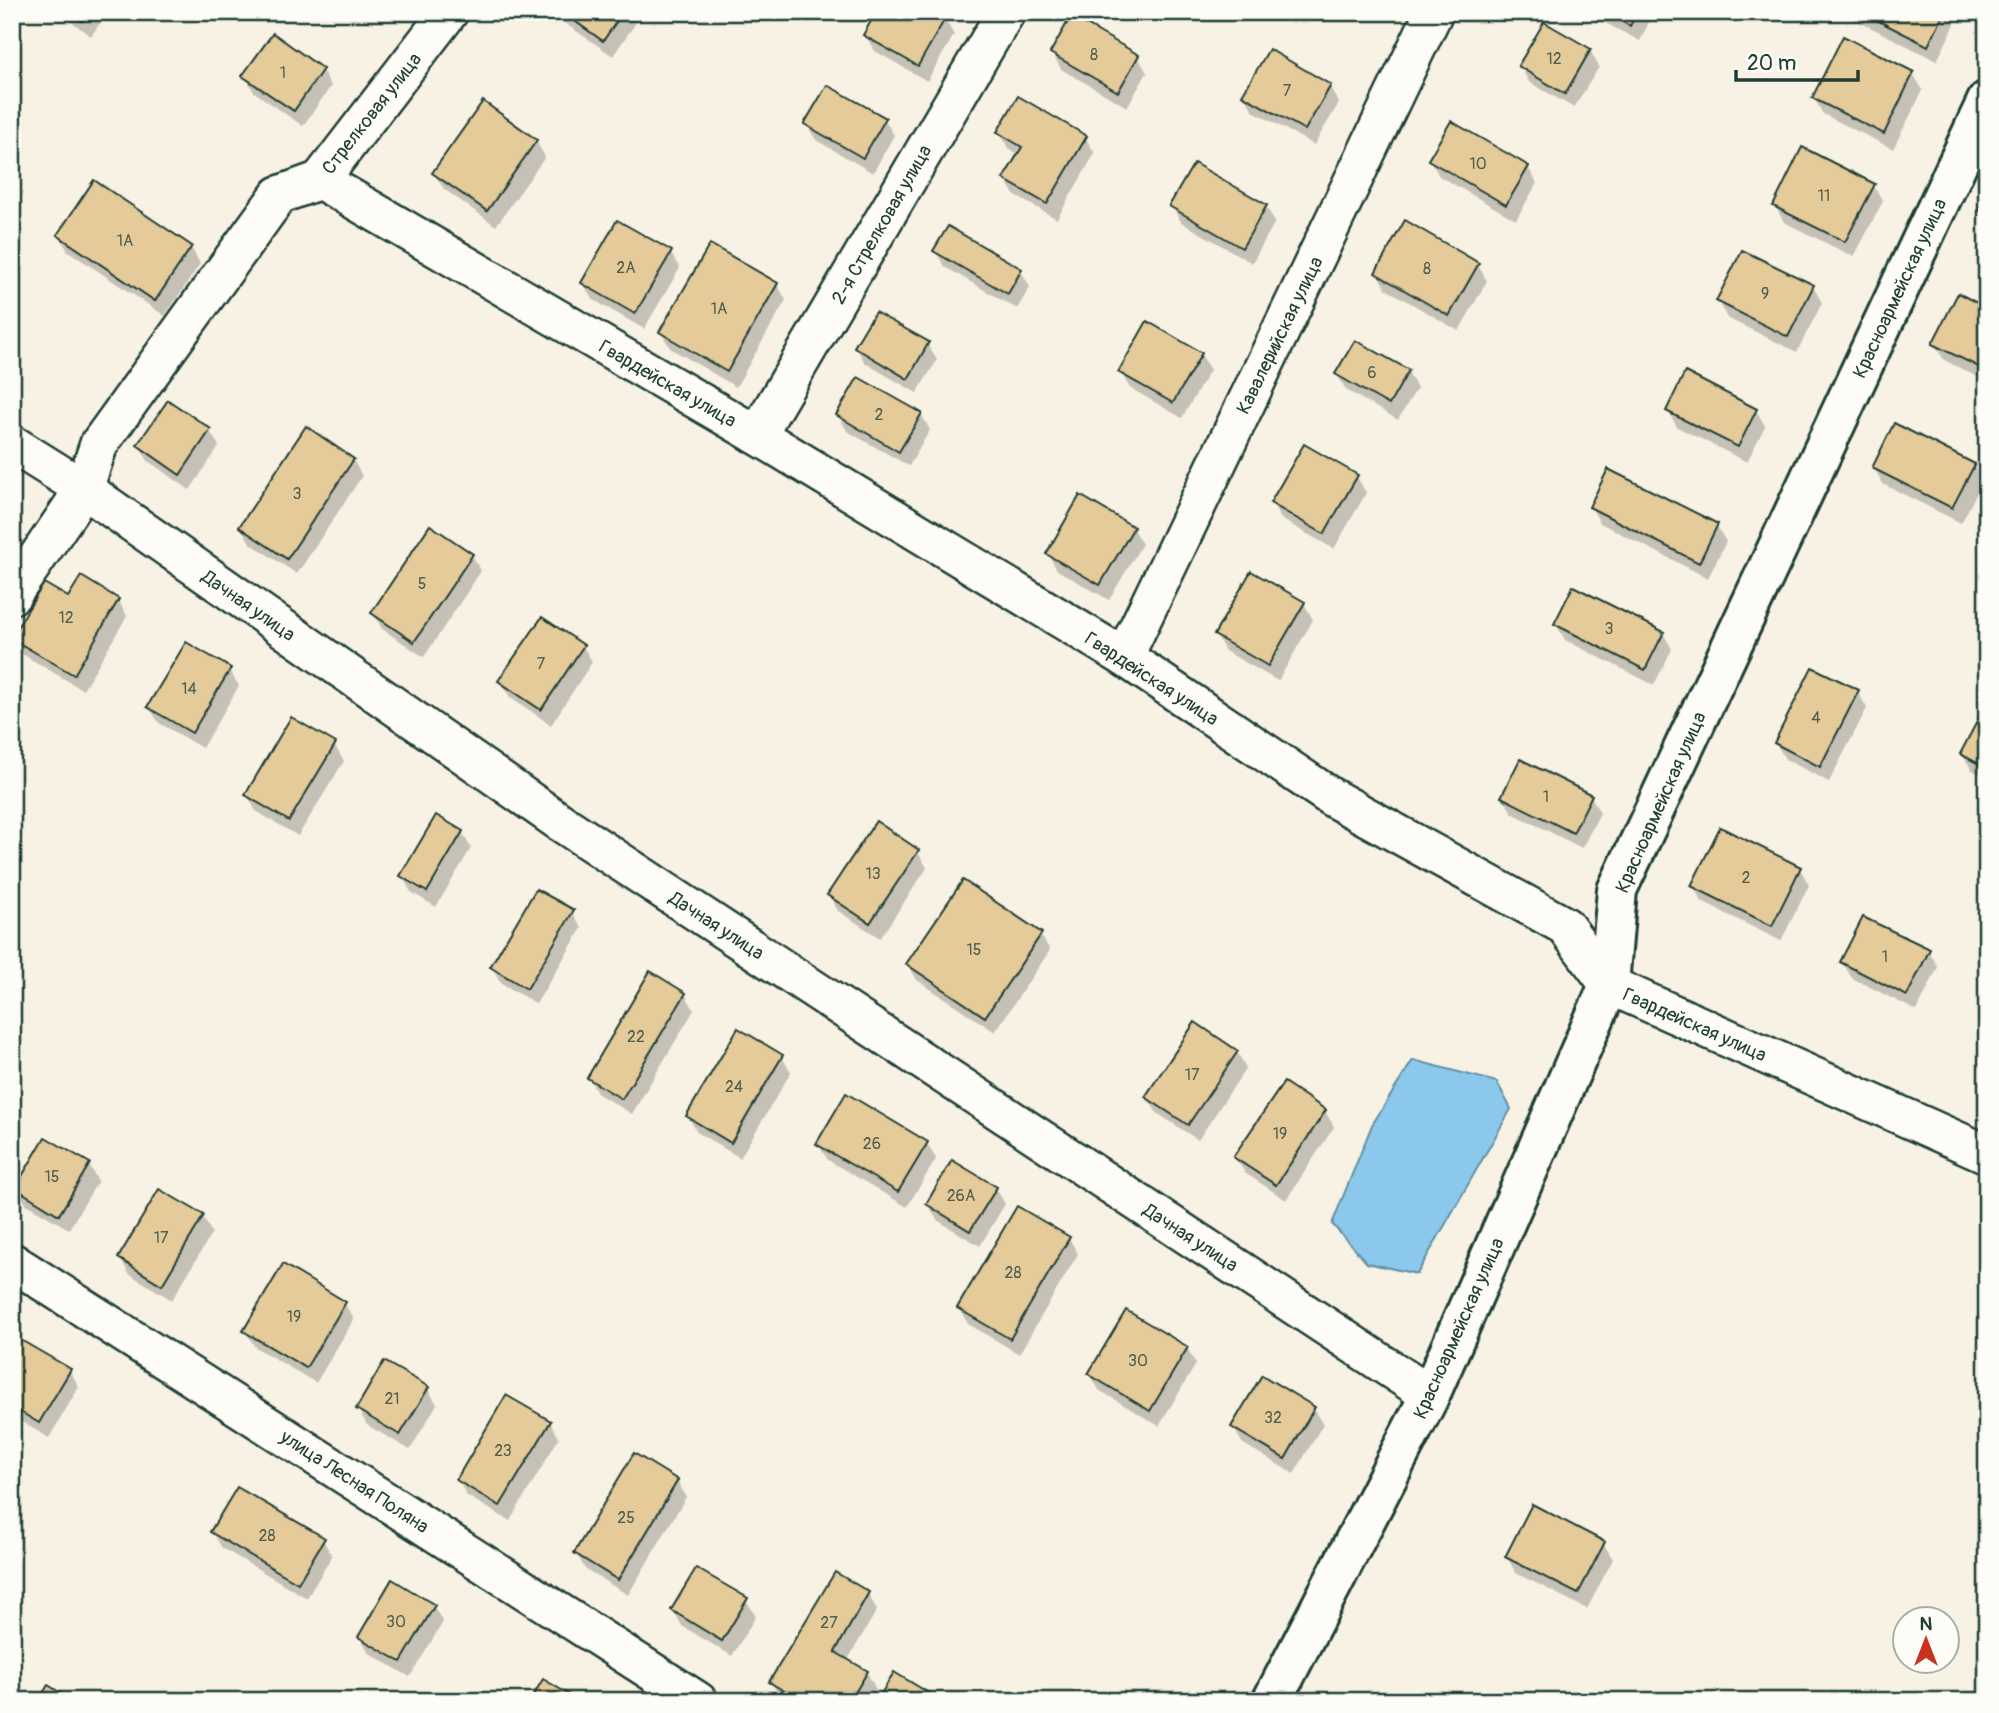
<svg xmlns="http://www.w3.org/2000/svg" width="1999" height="1713" font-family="Pangolin,sans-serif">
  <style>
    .water { fill: #8cc8ec; stroke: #6090a2; stroke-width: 2 }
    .shadow { fill: #0003 }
    .building { fill: #e5ca9a; stroke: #1f3d34; stroke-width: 2 }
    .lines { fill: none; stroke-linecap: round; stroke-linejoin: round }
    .street-casing { stroke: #1f3d34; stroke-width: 42 }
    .secondary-casing { stroke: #1f3d34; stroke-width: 44 }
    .street { stroke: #fdfcf7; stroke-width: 37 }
    .secondary { stroke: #fdfcf7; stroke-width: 38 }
    .labels { text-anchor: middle; stroke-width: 7; stroke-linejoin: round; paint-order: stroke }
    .number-label { font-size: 16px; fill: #50604e }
    .street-label { font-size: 19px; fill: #1f3d34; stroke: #fdfcf7 }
  </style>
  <rect width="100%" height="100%" fill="#f8f2e4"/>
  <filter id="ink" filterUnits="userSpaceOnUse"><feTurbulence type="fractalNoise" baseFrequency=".0143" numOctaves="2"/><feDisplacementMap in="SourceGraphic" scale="14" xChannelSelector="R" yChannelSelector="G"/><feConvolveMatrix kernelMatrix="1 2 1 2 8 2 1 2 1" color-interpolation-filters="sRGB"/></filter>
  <g filter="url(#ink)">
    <path class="water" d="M1413 1060 1497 1082 1511 1109 1417 1274 1367 1263 1332 1224 1372 1125Z"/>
    <g class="shadow">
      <path d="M58 12H108L91 36Z"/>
      <path d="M558 12H631L637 21 613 56 563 22Z"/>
      <path d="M1362 12H1378L1374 19Z"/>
      <path d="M1584 12H1654L1640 41Z"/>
      <path d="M1847 12H1961L1937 61 1850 17Z"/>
      <path d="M944 18 954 35 927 81 875 51 865 35Z"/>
      <path d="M1843 39 1913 74 1923 90 1893 149 1823 114 1814 98Z"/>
      <path d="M1590 50 1599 67 1574 108 1529 82 1520 66Z"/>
      <path d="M1052 53 1138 57 1147 73 1127 107 1061 69Z"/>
      <path d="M322 70 331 86 303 126 254 92 245 76Z"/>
      <path d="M1330 87 1339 103 1314 145 1253 111 1244 95Z"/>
      <path d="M884 119 894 135 873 173 816 140 806 124Z"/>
      <path d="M999 132 1085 137 1095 153 1057 219 1014 195 1005 179 1019 155 1008 148Z"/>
      <path d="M536 141 545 157 496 226 444 189 434 173Z"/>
      <path d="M1430 160 1528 167 1537 183 1516 220 1439 176Z"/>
      <path d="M1873 185 1883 201 1854 257 1784 222 1775 206Z"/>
      <path d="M1172 206H1266L1275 222 1252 263 1181 222Z"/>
      <path d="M59 235 191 247 200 264 165 316 68 251Z"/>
      <path d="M935 251 1021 271 1030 287 1017 309 945 267Z"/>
      <path d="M670 252 680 268 644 329 592 299 583 283Z"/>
      <path d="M1478 265 1487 281 1459 331 1386 289 1377 273Z"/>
      <path d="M777 284 786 300 736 387 670 348 661 332Z"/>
      <path d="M1813 286 1822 303 1797 352 1727 318 1718 301Z"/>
      <path d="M1987 310V382L1944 360 1934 344Z"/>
      <path d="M927 344 937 360 917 393 865 363 856 347Z"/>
      <path d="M1201 354 1210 370 1182 418 1130 388 1120 372Z"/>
      <path d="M1408 372 1417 388 1398 420 1346 390 1337 374Z"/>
      <path d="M1756 410 1765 426 1747 462 1677 427 1668 411Z"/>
      <path d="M921 414 930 430 909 466 847 431 838 415Z"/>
      <path d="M209 430 219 446 190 490 148 461 139 445Z"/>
      <path d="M353 460 362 476 297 574 250 543 241 527Z"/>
      <path d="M1973 465 1983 481 1961 523 1883 484 1874 468Z"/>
      <path d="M1357 477 1366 493 1334 549 1281 519 1272 503Z"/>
      <path d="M1591 507 1717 526 1726 542 1708 578 1600 523Z"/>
      <path d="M1132 528 1142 544 1109 600 1057 570 1048 554Z"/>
      <path d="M472 555 481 571 424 657 382 629 373 613Z"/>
      <path d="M68 600H118L127 616 83 690 22 654 13 638Z"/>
      <path d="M1304 603 1313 620 1278 681 1225 651 1216 635Z"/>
      <path d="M542 619 583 646 592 662 551 725 510 697 500 681Z"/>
      <path d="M1556 624 1663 633 1672 649 1654 685 1565 640Z"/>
      <path d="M229 670 239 686 202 748 159 723 149 707Z"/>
      <path d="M1857 691 1867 708 1829 782 1785 759 1776 743Z"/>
      <path d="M1987 714V778L1972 770 1962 754Z"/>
      <path d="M334 745 344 761 298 836 256 811 247 795Z"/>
      <path d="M1591 796 1600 813 1582 848 1512 813 1503 797Z"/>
      <path d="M877 824 918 852 927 868 880 938 838 911 829 895Z"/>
      <path d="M462 832 471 848 436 907 411 892 402 876Z"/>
      <path d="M1800 869 1809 885 1781 941 1702 902 1693 886Z"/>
      <path d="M572 912 582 928 536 1004 501 983 492 967Z"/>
      <path d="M1040 934 1050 950 995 1032 917 980 908 964Z"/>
      <path d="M1929 951 1938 967 1917 1011 1852 978 1842 962Z"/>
      <path d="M685 994 694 1010 632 1114 598 1094 589 1078Z"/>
      <path d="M1237 1052 1246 1068 1198 1140 1157 1113 1147 1097Z"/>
      <path d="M781 1056 791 1072 740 1158 697 1132 688 1116Z"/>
      <path d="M1284 1084 1325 1111 1334 1127 1286 1200 1245 1173 1235 1157Z"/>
      <path d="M927 1143 936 1159 907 1207 828 1160 818 1144Z"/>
      <path d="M89 1165 98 1181 69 1229 26 1204 17 1188Z"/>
      <path d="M996 1188 1005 1204 980 1246 937 1220 928 1204Z"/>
      <path d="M202 1216 212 1233 172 1300 129 1274 120 1258Z"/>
      <path d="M1069 1238 1078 1254 1019 1354 968 1324 959 1308Z"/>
      <path d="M344 1303 354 1319 316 1383 255 1347 245 1331Z"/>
      <path d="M12 1337 70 1371 79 1387 49 1438 12 1416Z"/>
      <path d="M1187 1348 1196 1364 1159 1426 1099 1390 1090 1374Z"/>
      <path d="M427 1388 437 1404 410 1450 367 1425 358 1409Z"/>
      <path d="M1314 1408 1323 1424 1294 1474 1242 1443 1233 1427Z"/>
      <path d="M550 1422 559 1438 510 1521 467 1496 458 1480Z"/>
      <path d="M677 1481 686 1497 628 1595 585 1569 576 1553Z"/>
      <path d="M212 1532 323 1540 332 1556 307 1598 222 1548Z"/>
      <path d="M1603 1543 1613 1559 1587 1609 1516 1573 1507 1557Z"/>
      <path d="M868 1594 877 1610 847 1661 867 1673 876 1689 869 1701 781 1698 771 1682Z"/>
      <path d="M746 1600 756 1616 732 1656 682 1626 673 1610Z"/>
      <path d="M433 1606 443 1622 410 1677 369 1653 360 1637Z"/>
    </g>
    <g class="building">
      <path d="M69 12H88L82 21Z"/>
      <path d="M562 12H623L603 41Z"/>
      <path d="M876 12H937L946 17 918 66 863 35Z"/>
      <path d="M1603 12H1637L1630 26Z"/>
      <path d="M1861 12H1945L1928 46Z"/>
      <path d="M1071 16 1139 55 1118 92 1050 53Z"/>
      <path d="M1544 22 1591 49 1565 94 1518 66Z"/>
      <path d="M273 33 323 69 294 111 242 76Z"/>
      <path d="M1843 36 1914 72 1884 134 1812 98Z"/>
      <path d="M1269 49 1331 85 1305 130 1242 95Z"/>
      <path d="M827 85 886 118 863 158 804 124Z"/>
      <path d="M1018 96 1087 136 1047 204 1003 179 1022 147 997 132Z"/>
      <path d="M483 101 537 140 487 211 432 173Z"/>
      <path d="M1451 121 1529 166 1506 205 1428 160Z"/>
      <path d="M1802 147 1875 184 1845 242 1773 206Z"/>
      <path d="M1194 163 1267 205 1242 248 1169 206Z"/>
      <path d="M94 180 192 246 155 301 57 235Z"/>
      <path d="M1987 193V214L1978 210Z"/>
      <path d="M617 220 672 251 635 314 581 283Z"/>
      <path d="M1405 220 1479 263 1449 316 1375 273Z"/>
      <path d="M948 226 1022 269 1008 294 933 251Z"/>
      <path d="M710 244 778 283 727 372 659 332Z"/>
      <path d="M1742 250 1814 285 1788 337 1716 301Z"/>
      <path d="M1958 293 1987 308V371L1932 344Z"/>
      <path d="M875 312 929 342 908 379 854 347Z"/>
      <path d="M1147 321 1202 353 1173 403 1118 372Z"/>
      <path d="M1355 340 1409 370 1389 405 1335 374Z"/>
      <path d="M1685 372 1757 409 1738 447 1666 411Z"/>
      <path d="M858 377 922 413 899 452 836 415Z"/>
      <path d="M168 400 211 429 180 475 137 445Z"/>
      <path d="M1894 423 1975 464 1952 508 1872 468Z"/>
      <path d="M306 426 354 459 287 559 239 527Z"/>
      <path d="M1304 444 1358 475 1324 534 1270 503Z"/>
      <path d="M1608 469 1718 524 1699 563 1589 507Z"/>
      <path d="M1080 495 1134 527 1100 585 1046 554Z"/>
      <path d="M430 525 473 554 414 642 371 613Z"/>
      <path d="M1251 571 1305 602 1268 666 1214 635Z"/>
      <path d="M81 576 119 599 74 675 12 639V636L44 583 68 597Z"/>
      <path d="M1573 586 1664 632 1645 670 1554 624Z"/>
      <path d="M542 617 584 645 541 710 498 681Z"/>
      <path d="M186 642 231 668 192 733 147 707Z"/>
      <path d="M1812 667 1859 690 1820 767 1774 743Z"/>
      <path d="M1983 710 1987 712V768L1960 754Z"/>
      <path d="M291 717 336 743 289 821 245 795Z"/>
      <path d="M1520 759 1592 795 1573 833 1501 797Z"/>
      <path d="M436 815 463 831 427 892 400 876Z"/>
      <path d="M876 821 919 850 870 923 827 895Z"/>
      <path d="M1720 827 1801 867 1772 926 1691 886Z"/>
      <path d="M963 880 1042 933 985 1017 906 964Z"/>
      <path d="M536 889 574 910 527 989 490 967Z"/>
      <path d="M1863 917 1930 949 1907 996 1840 962Z"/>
      <path d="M650 971 686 993 622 1099 587 1078Z"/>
      <path d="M1195 1022 1238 1051 1188 1125 1145 1097Z"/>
      <path d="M738 1028 783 1055 731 1143 686 1116Z"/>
      <path d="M1284 1082 1326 1110 1276 1185 1233 1157Z"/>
      <path d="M846 1093 928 1142 898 1192 816 1144Z"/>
      <path d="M45 1137 90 1163 59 1215 15 1188Z"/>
      <path d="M952 1160 997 1187 970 1231 926 1204Z"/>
      <path d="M159 1189 204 1215 162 1285 118 1258Z"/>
      <path d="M1017 1206 1070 1237 1010 1339 957 1308Z"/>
      <path d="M283 1264 346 1302 306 1368 243 1331Z"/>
      <path d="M1126 1310 1188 1347 1150 1411 1088 1374Z"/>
      <path d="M12 1335 71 1369 39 1423 12 1407Z"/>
      <path d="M384 1361 429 1387 400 1435 356 1409Z"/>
      <path d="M1262 1375 1315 1407 1285 1459 1231 1427Z"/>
      <path d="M506 1395 551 1421 500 1506 456 1480Z"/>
      <path d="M634 1453 678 1480 618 1580 574 1553Z"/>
      <path d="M237 1487 325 1538 298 1583 210 1532Z"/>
      <path d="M1532 1504 1605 1542 1578 1594 1505 1557Z"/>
      <path d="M696 1568 748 1598 722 1641 671 1610Z"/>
      <path d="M835 1572 869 1592 835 1652 868 1671 850 1701H801L769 1682Z"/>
      <path d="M392 1579 435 1605 401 1662 358 1637Z"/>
      <path d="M894 1672 942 1701H877Z"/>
      <path d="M543 1679 580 1701H530Z"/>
      <path d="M48 1685 74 1701H38Z"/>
    </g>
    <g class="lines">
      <defs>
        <g id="street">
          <path d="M320 180 757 435 1124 657 1331 797 1565 926 1609 985 1987 1154"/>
          <path d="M320 180 449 12"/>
          <path d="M757 435 1006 12"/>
          <path d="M12 444 84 489 560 822 1430 1395"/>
          <path d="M12 595 84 489 99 444 279 195 320 180"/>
          <path d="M1124 657 1434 12"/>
          <path d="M12 1262 698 1701"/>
        </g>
        <path id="secondary" d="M1272 1701 1430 1395 1609 985 1617 890 1987 101"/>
      </defs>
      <use href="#street" class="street-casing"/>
      <use href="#secondary" class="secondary-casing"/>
      <use href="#street" class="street"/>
      <use href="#secondary" class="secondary"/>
    </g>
  </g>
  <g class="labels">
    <g class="number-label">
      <text x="1094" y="60">8</text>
      <text x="1554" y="64">12</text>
      <text x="283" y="78">1</text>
      <text x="1287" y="96">7</text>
      <text x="1478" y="169">10</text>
      <text x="1824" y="201">11</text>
      <text x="125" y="246">1А</text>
      <text x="626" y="273">2А</text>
      <text x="1427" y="274">8</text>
      <text x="1765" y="299">9</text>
      <text x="719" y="314">1А</text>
      <text x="1372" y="378">6</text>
      <text x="879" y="420">2</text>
      <text x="297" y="499">3</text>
      <text x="422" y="589">5</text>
      <text x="66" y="623">12</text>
      <text x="1609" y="634">3</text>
      <text x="541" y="669">7</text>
      <text x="189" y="694">14</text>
      <text x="1816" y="723">4</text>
      <text x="1546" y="802">1</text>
      <text x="873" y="879">13</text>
      <text x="1746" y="883">2</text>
      <text x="974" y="955">15</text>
      <text x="1885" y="962">1</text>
      <text x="636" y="1042">22</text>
      <text x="1192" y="1080">17</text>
      <text x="734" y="1092">24</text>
      <text x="1280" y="1139">19</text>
      <text x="872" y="1149">26</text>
      <text x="52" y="1182">15</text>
      <text x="961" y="1201">26А</text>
      <text x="161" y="1243">17</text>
      <text x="1013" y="1278">28</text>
      <text x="294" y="1322">19</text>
      <text x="1138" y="1366">30</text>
      <text x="392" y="1404">21</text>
      <text x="1273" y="1423">32</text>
      <text x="503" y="1456">23</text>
      <text x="626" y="1523">25</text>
      <text x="267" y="1541">28</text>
      <text x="396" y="1627">30</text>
      <text x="829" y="1628">27</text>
    </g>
    <g class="street-label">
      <text transform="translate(371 113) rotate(-52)" y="7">Стрелковая улица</text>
      <text transform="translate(881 224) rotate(-60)" y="7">2-я Стрелковая улица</text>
      <text transform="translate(1899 288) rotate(-65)" y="7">Красноармейская улица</text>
      <text transform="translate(1279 335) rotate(-64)" y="7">Кавалерийская улица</text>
      <text transform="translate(668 383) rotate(30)" y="7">Гвардейская улица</text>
      <text transform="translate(249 605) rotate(35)" y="7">Дачная улица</text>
      <text transform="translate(1152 678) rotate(33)" y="7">Гвардейская улица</text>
      <text transform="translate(1660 802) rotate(-66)" y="7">Красноармейская улица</text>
      <text transform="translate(717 925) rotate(33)" y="7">Дачная улица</text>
      <text transform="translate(1695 1024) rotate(24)" y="7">Гвардейская улица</text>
      <text transform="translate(1191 1237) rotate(33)" y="7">Дачная улица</text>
      <text transform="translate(1458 1328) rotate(-66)" y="7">Красноармейская улица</text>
      <text transform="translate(355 1481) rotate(33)" y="7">улица Лесная Поляна</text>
    </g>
  </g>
  <rect width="1999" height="1713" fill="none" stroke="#fdfcf7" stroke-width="42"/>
  <rect x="21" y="21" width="1957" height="1671" fill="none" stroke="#1f3d34" stroke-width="2.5" filter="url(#ink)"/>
  <g transform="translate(1926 1640)"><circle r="33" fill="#fdfcf7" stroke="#a4b0a9" stroke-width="2"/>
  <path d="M0-5L12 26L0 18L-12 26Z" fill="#c8321e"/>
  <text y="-10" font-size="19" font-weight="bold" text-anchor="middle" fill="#1f3d34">N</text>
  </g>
  <path d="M1736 70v10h122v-10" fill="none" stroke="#1f3d34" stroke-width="3.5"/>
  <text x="1747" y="70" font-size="21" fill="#1f3d34" stroke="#fdfcf7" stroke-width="5" paint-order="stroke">20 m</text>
</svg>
